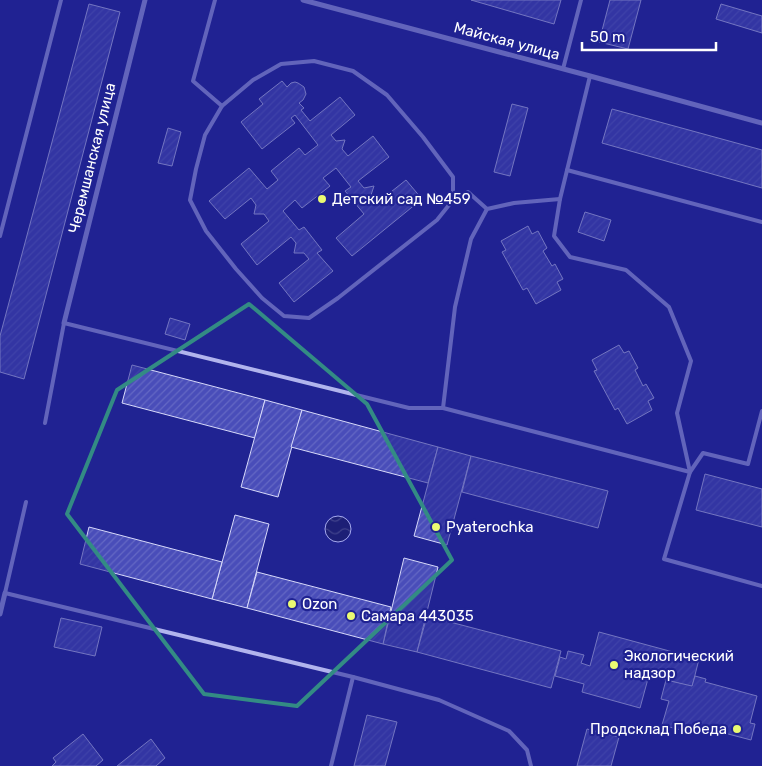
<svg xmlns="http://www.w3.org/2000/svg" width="762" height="766" font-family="Rubik,sans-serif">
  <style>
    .water { fill: url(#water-waves); stroke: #a5a9ef }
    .building { fill: url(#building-hatch); stroke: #d7d9fa }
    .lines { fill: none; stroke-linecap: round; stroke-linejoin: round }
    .lane { stroke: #b1b4ed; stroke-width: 4 }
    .street { stroke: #b1b4ed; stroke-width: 5 }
    .marked { fill: none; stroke: #338b84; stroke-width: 4; stroke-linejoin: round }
    .poi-dot { fill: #eafa72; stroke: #202392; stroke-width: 2 }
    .labels { text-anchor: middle; stroke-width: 4.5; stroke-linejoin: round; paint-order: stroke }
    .street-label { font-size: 15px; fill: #fff; stroke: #202392 }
    .poi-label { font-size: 15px; fill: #fff; stroke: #202392; text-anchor: start }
  </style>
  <defs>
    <pattern id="water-waves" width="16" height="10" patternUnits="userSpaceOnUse" patternTransform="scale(1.25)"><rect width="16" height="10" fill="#1d1f76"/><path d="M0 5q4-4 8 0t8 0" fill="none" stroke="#3f418b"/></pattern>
    <pattern id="building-hatch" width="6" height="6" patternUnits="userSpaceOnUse" patternTransform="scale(1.25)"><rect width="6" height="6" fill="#494db9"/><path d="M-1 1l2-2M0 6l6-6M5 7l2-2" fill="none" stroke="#6468c4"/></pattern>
  </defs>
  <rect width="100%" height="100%" fill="#202392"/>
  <circle class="water" cx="338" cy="529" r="13"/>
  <g class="building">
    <path d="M471 0H561L554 24Z"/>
    <path d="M610 0H641L628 49 599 42Z"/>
    <path d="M89 4 120 12 24 379 0 372V336Z"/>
    <path d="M721 4 762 16V33L716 19Z"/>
    <path d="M282 81 287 87 291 83 295 82 298 83 304 87 306 94 303 100 299 103 304 108 301 110 310 121 340 97 355 115 331 135 336 141 345 140 342 149 348 156 373 136 389 157 358 181 364 188 374 186 371 195 377 203 406 180 422 199 352 256 336 238 364 214 345 191 351 187 336 168 323 178 330 186 302 208 295 200 283 211 299 230 304 227 322 250 317 253 333 271 294 302 279 283 309 259 304 253H294L296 243 291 237 257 265 241 244 269 221 264 214H254L256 205 251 198 225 219 209 201 249 168 267 189 278 180 271 171 299 148 305 155 318 145 295 115 291 118 295 123 262 149 241 122 263 104 259 99Z"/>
    <path d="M512 104 528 108 510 176 494 172Z"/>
    <path d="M612 109 762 150V188L602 143Z"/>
    <path d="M168 128 181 132 172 166 158 163Z"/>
    <path d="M585 212 611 220 604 241 578 232Z"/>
    <path d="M528 226 532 234 538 231 547 248 543 251 552 266 555 264 563 279 557 282 561 290 536 304 527 288 523 290 502 252 506 250 501 241Z"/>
    <path d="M170 318 190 324 185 340 165 334Z"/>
    <path d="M619 345 624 353 629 351 638 368 635 370 643 386 646 384 654 398 648 401 652 410 627 424 618 408 615 410 594 371 597 370 592 360Z"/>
    <path d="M132 365 265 400 255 438 122 403Z"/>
    <path d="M265 400 302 410 278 497 241 487Z"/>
    <path d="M302 410 438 447 428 483 291 447Z"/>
    <path d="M438 447 471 456 447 545 414 536Z"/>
    <path d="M471 456 608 491 598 528 462 492Z"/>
    <path d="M705 474 762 489V527L696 510Z"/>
    <path d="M235 515 269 524 247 608 212 599Z"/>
    <path d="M89 527 222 562 212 599 80 564Z"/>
    <path d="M404 558 438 567 417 652 383 644Z"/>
    <path d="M257 572 391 607 383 644 247 608Z"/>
    <path d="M427 616 561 651 551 688 417 652Z"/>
    <path d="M61 618 102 627 95 656 54 647Z"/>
    <path d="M599 632 699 659 692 687 649 675 640 708 582 692 584 684 555 676 560 657 566 659 568 651 584 655 581 663 590 666Z"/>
    <path d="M695 676 706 679 705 682 757 696 750 723 755 724 751 740 694 725 692 733 662 725 669 701 661 699 666 680 692 686Z"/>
    <path d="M367 715 397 722 385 766H354Z"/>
    <path d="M587 729 619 737 611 766H577Z"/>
    <path d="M83 734 103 760 96 766H52L56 762 53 758Z"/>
    <path d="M151 739 165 758 156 766H117Z"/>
  </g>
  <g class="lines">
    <g class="lane">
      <path d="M215 0 193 81 222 106"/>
      <path d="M314 61 353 71 387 95 423 137 453 177V200L437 220 338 298 309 318 284 316 262 298 236 269 206 231 190 200 196 169 205 135 222 106 253 80 281 64Z"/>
      <path d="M563 69 581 0"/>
      <path d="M590 76 560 199 554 236 570 257 626 270 669 307 691 361 677 413 690 472 664 559 762 586"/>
      <path d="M567 170 762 222"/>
      <path d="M453 200 468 192 487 209"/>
      <path d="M0 236 61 0"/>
      <path d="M443 408 455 307 471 239 487 209 514 203 560 199"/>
      <path d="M45 423 64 323 409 408H443L690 472 703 453 748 464 762 411"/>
      <path d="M26 502 5 593 353 677 439 700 509 731 527 750 531 766"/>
      <path d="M331 766 353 677"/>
    </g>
    <g class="street">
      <path d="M303 0 590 76 762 123"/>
      <path d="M64 323 145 0"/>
      <path d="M0 614 5 593"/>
    </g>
  </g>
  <path d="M0 0H762V766H0ZM249 304 367 404 452 560 297 706 204 694 67 514 117 390Z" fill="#202392" fill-opacity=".55" fill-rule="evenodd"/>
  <path class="marked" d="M249 304 367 404 452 560 297 706 204 694 67 514 117 390Z"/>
  <g class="poi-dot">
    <circle cx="322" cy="199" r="5"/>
    <circle cx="436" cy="527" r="5"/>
    <circle cx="292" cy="604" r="5"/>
    <circle cx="351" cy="616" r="5"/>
    <circle cx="614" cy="665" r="5"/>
    <circle cx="737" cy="729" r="5"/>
  </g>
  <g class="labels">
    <g class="street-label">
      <text transform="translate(507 41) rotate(15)" y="5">Майская улица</text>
      <text transform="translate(92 158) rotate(-76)" y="5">Черемшанская улица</text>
    </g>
    <g class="poi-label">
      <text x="332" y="204">Детский сад №459</text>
      <text x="446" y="532">Pyaterochka</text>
      <text x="302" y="609">Ozon</text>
      <text x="361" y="621">Самара 443035</text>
      <text x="624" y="661">Экологический<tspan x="624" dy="17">надзор</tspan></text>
      <text x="727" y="734" text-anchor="end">Продсклад Победа</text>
    </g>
  </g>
  <path d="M582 42v8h134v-8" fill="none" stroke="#ffffff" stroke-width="2.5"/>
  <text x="590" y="42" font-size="15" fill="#ffffff" stroke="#202392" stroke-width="4" paint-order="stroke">50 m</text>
</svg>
